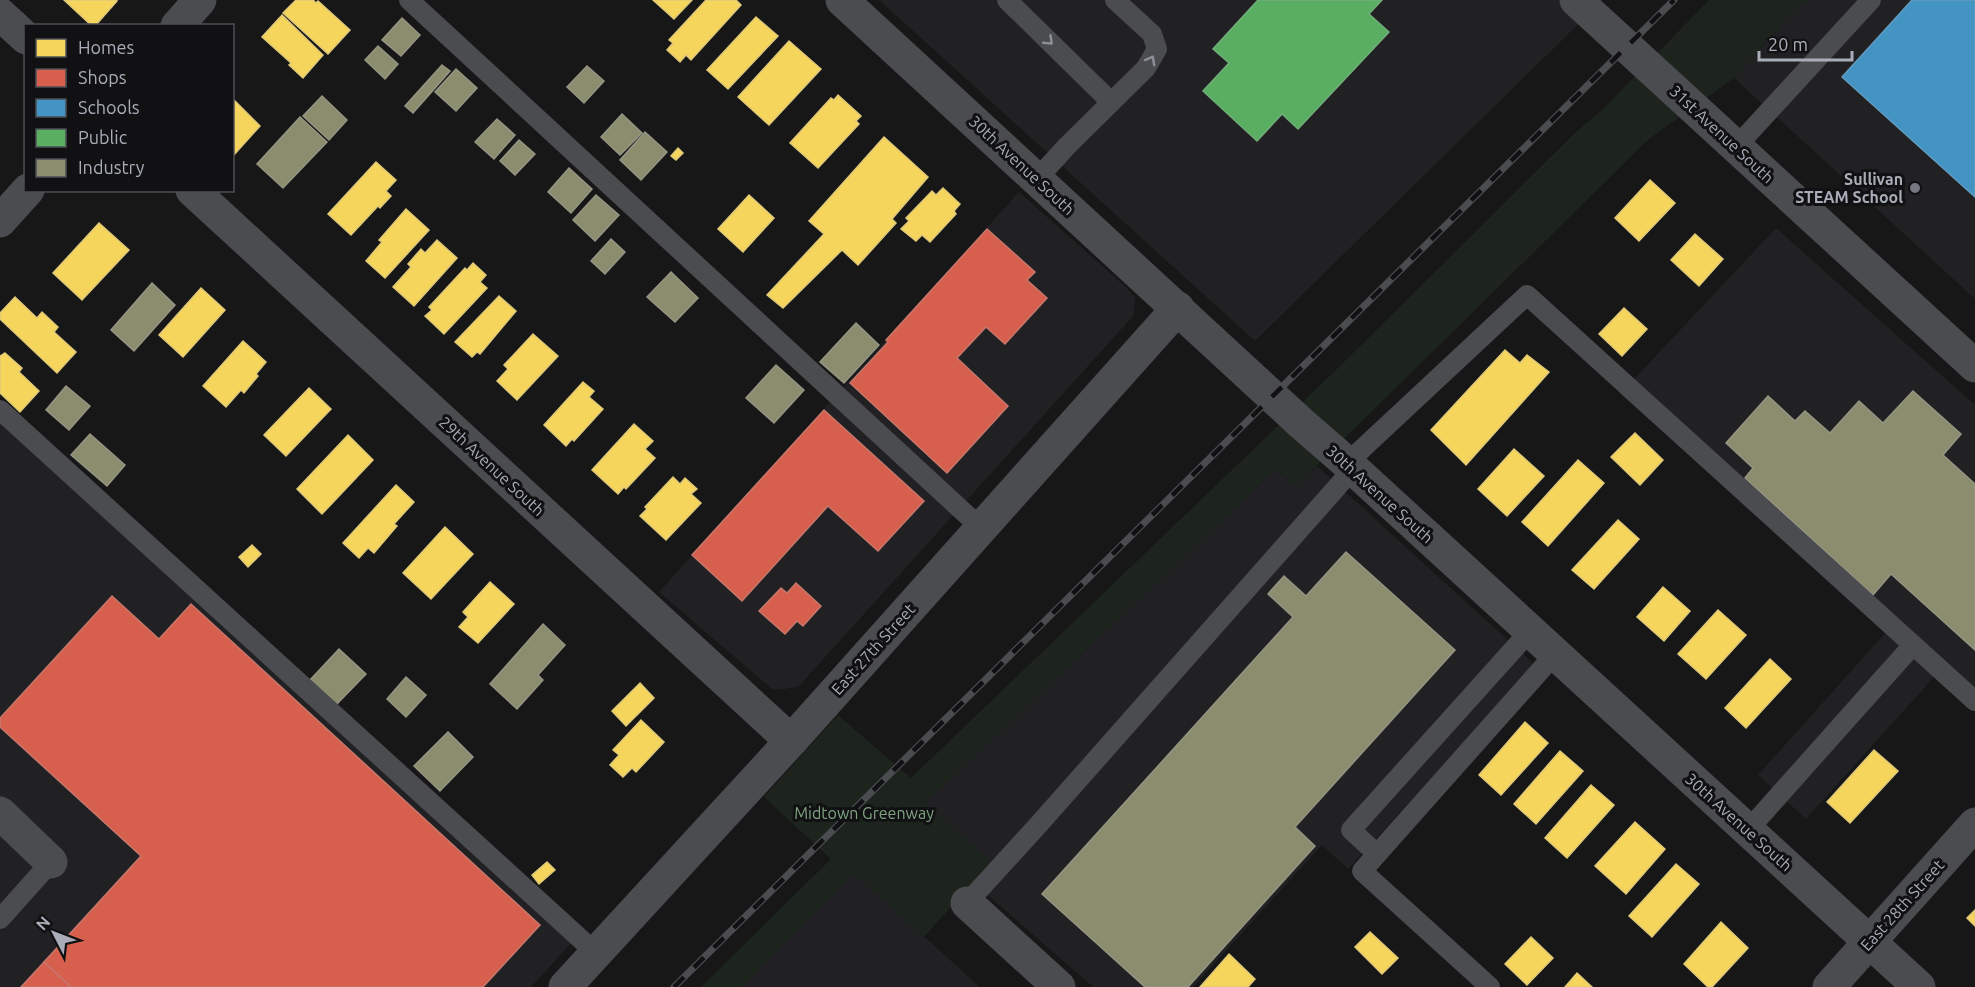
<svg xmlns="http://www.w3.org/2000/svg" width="1975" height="987" font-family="Ubuntu,sans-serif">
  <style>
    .built { fill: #212123 }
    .green { fill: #1d241e }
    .homes { fill: #f6d55c; stroke: #dfc978; stroke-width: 1.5 }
    .shops { fill: #d6604d; stroke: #c8776d; stroke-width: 1.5 }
    .schools { fill: #4393c3; stroke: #619bc0; stroke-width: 1.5 }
    .public { fill: #5aae61; stroke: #71ae7b; stroke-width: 1.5 }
    .industry { fill: #8c8c6e; stroke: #949684; stroke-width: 1.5 }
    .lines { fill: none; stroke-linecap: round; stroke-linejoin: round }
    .service { stroke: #4b4c50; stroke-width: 20 }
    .minor { stroke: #4b4c50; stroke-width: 33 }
    .tertiary { stroke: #4b4c50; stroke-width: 33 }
    .rail-casing { stroke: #4b4c4f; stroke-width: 7 }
    .rail { stroke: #111113; stroke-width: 4.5; stroke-dasharray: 14; stroke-linecap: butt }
    .oneway { stroke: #8c9099 }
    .poi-dot { fill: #757880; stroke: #111113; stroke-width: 2 }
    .labels { text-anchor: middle; stroke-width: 6; stroke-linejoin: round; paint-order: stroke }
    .street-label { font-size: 16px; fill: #a8adb8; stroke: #111113 }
    .poi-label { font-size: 16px; font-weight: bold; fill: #a8adb8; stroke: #111113; text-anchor: end }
    .park-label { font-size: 16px; fill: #7fa381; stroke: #111113 }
  </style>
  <rect width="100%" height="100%" fill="#171717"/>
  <g class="built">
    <path d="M879 0H1603L1255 341Z"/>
    <path d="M1807 0H1975V299L1734 78 1790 15Z"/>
    <path d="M1019 192 1128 289 1135 298 1134 315 799 686 785 689H772L659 592Z"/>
    <path d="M1776 228 1975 405V706L1620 394Z"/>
    <path d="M0 417 576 938 531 987H0Z"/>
    <path d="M1317 466 1535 665 1348 869 1322 845 1193 987H1093L973 882 990 863 924 804 1276 469 1296 486Z"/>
    <path d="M1886 632 1935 676 1806 819 1758 775Z"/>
    <path d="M854 873 980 987H740Z"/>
  </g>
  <path class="green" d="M1709 0H1807L1790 15 1734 78 1649 139 1296 486 1276 469 925 803 991 862 924 937 854 873 742 987H701L831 859 764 797 838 715 911 778 1336 370 1576 132 1602 110Z"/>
  <g class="homes">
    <path d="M64 0H117V1L95 26H92Z"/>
    <path d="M296 0H313L316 3 318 1 350 30 328 54 283 13Z"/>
    <path d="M653 0H692L674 19Z"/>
    <path d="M706 0H736L741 5 691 60 686 55 680 62 667 50 673 43 669 40Z"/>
    <path d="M282 15 323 55 303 78 289 65 291 63 262 37Z"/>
    <path d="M756 17 778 36 728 89 707 70Z"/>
    <path d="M789 41 821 69 769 125 738 97Z"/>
    <path d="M838 95 861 116 856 121 859 124 818 168 790 143 831 98 834 100Z"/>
    <path d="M232 98 260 126 233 156 232 155Z"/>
    <path d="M884 137 928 177 892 219 896 223 858 265 842 250 783 308 767 295 824 234 809 221Z"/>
    <path d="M678 148 683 153 676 160 671 156Z"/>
    <path d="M376 162 396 180 386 191 391 196 380 208 378 206 351 235 328 214Z"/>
    <path d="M1650 180 1675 203 1639 241 1615 218Z"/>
    <path d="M943 188 960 204 954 211 956 214 930 242 922 235 916 241 901 229 909 221 906 218 932 191 936 195Z"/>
    <path d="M749 195 774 218 743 252 718 229Z"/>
    <path d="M406 209 429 230 385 278 366 261 382 242 379 240Z"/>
    <path d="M99 223 129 250 82 300 53 273Z"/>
    <path d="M1695 234 1723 259 1699 286 1671 260Z"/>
    <path d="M437 240 457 258 414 306 393 287 411 267 408 264 421 249 425 253Z"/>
    <path d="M473 263 486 275 480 282 487 288 444 334 425 316 432 310 429 307 465 268 467 270Z"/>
    <path d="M201 288 225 310 183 357 159 335Z"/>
    <path d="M499 296 516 311 480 354 477 352 472 357 455 342Z"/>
    <path d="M15 297 37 318 42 312 58 327 54 332 76 352 57 373 0 319V313Z"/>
    <path d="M1624 308 1647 329 1622 356 1599 334Z"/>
    <path d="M533 334 558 356 517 400 497 381 508 369 504 365Z"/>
    <path d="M243 341 266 362 256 374 258 376 244 393 241 390 226 407 203 386Z"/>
    <path d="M1505 350 1520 363 1527 355 1549 372 1466 465 1431 430Z"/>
    <path d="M5 353 22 368 19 372 39 391 20 412 0 393V356Z"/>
    <path d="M583 382 594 391 589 397 603 409 574 441 572 439 566 446 544 425Z"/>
    <path d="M309 388 331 409 286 456 264 435Z"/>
    <path d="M634 424 653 441 645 449 655 458 626 489 624 487 618 494 592 470Z"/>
    <path d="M1635 433 1663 460 1640 485 1611 457Z"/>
    <path d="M348 435 373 460 322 514 297 489Z"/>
    <path d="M1514 449 1544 476 1507 516 1478 489Z"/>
    <path d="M1578 460 1604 483 1548 546 1522 522Z"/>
    <path d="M673 477 680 484 685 478 697 489 691 494 701 503 666 540 640 516 647 509 645 507Z"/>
    <path d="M396 485 414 502 394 524 397 526 374 553 368 548 359 558 343 543Z"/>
    <path d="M1618 520 1639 539 1594 589 1572 570Z"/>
    <path d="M445 527 473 554 431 599 403 573Z"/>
    <path d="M252 545 261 554 248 567 239 557Z"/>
    <path d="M490 582 514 604 478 643 459 627 468 617 463 612Z"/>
    <path d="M1663 587 1690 611 1664 641 1637 617Z"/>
    <path d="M1718 610 1746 635 1706 679 1678 654Z"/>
    <path d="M1770 659 1791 679 1746 728 1725 708Z"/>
    <path d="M640 683 654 698 626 726 612 711Z"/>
    <path d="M641 720 664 742 636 772 632 768 623 777 610 765 619 755 613 750Z"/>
    <path d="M1525 722 1548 743 1501 795 1479 775Z"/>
    <path d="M1874 750 1898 771 1850 823 1827 802Z"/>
    <path d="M1560 751 1583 771 1536 824 1514 804Z"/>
    <path d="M1591 785 1614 805 1567 858 1545 838Z"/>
    <path d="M1635 822 1665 849 1626 894 1595 866Z"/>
    <path d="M547 862 555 870 539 884 532 875Z"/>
    <path d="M1676 864 1699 884 1652 937 1629 916Z"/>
    <path d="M1975 910V926L1967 918Z"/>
    <path d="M1721 922 1748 948 1712 987H1708L1684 964Z"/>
    <path d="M1370 932 1398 958 1382 974 1355 947Z"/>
    <path d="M1531 937 1553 958 1527 985 1505 964Z"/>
    <path d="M1229 954 1255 979 1248 987H1200Z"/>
    <path d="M1577 973 1592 987H1565Z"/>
  </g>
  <g class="shops">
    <path d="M987 229 1035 272 1027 280 1047 298 1005 344 986 327 957 358 1008 406 947 473 850 383 888 342 886 340Z"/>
    <path d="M824 410 924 501 878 551 828 506 742 601 692 555Z"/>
    <path d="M796 583 821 606 803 626 797 621 785 634 759 611 781 588 787 593Z"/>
    <path d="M112 596 159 639 191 604 540 925 483 987H71L44 962 141 856 0 727V718Z"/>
    <path d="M44 962 71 987H21Z"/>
  </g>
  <path class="schools" d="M1912 0H1975V197L1842 77Z"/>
  <path class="public" d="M1258 0H1382L1369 14 1389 32 1298 129 1282 114 1257 141 1203 91 1229 63 1213 49Z"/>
  <g class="industry">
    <path d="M402 18 420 35 401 56 382 40Z"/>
    <path d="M378 46 398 64 385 79 365 60Z"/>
    <path d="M442 65 450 71 413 113 405 106Z"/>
    <path d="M587 66 604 81 584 103 567 87Z"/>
    <path d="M456 69 477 88 456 111 435 92Z"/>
    <path d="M322 96 347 120 329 140 303 116Z"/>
    <path d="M622 114 642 133 620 155 601 137Z"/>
    <path d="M300 117 327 142 283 188 257 164Z"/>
    <path d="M497 119 515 135 494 159 475 142Z"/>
    <path d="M645 132 667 152 641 180 620 160Z"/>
    <path d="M519 140 535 154 515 175 500 161Z"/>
    <path d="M569 168 592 189 571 213 548 192Z"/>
    <path d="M596 195 619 215 595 241 573 220Z"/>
    <path d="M611 239 625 252 605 274 591 261Z"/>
    <path d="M671 272 698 298 675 322 647 297Z"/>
    <path d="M152 283 175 305 134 351 111 330Z"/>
    <path d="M856 323 879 345 844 383 820 362Z"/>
    <path d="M776 365 804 390 774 423 746 398Z"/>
    <path d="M66 386 90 406 69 430 46 410Z"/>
    <path d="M1913 391 1961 434 1943 455 1975 484V650L1891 574 1873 595 1745 478 1753 468 1726 443 1768 396 1795 421 1805 411 1830 433 1859 401 1883 423Z"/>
    <path d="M90 434 125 465 107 486 71 455Z"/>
    <path d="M1346 552 1455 650 1295 827 1315 846 1188 987H1145L1042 894 1293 617 1268 594 1284 576 1306 596Z"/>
    <path d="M543 624 565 645 538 675 543 680 517 709 490 684Z"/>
    <path d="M339 649 366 674 336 705 310 680Z"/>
    <path d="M406 677 426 695 406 717 387 699Z"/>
    <path d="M448 732 473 757 440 791 414 766Z"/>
  </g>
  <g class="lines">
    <g class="service">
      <path d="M409 0 981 528"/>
      <path d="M1007 0 1111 102"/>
      <path d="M1736 147 1871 0"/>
      <path d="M1037 179 1066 147 1146 68 1157 49 1152 34 1115 0"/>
      <path d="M0 410 596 953"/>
      <path d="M1347 463 1527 295 1975 701"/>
      <path d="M1748 830 1913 645"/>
      <path d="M1377 854 1351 830 1530 631"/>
      <path d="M967 903 1040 823 1353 469"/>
      <path d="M0 919 51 862"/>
      <path d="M1490 987 1362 871 1555 654"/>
    </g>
    <g class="minor">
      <path d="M842 0 1301 423 1347 463 1919 987"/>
      <path d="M0 14 26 38"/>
      <path d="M177 26 200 0"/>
      <path d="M192 190 791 741"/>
      <path d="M0 221 28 190"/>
      <path d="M0 813 51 862"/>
      <path d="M967 903 1059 987"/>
      <path d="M565 987 791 741 1178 308"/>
      <path d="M1829 987 1975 824"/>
    </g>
    <path class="tertiary" d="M1576 0 1975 366"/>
    <defs>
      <path id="rail" d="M674 987 1674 0"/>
    </defs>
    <use href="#rail" class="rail-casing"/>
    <use href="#rail" class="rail"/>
  </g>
  <defs><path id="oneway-chevron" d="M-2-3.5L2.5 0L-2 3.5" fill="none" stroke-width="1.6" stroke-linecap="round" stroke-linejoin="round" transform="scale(1.5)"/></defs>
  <g class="oneway">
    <use href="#oneway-chevron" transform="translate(1049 41) rotate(44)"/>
    <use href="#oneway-chevron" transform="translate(1151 60) rotate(-61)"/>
  </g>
  <circle class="poi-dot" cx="1915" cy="188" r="6"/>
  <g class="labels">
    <g class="street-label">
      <text transform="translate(1722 134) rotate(43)" y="6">31st Avenue South</text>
      <text transform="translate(1022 165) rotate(43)" y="6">30th Avenue South</text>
      <text transform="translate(492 466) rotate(43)" y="6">29th Avenue South</text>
      <text transform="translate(1380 494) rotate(42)" y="6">30th Avenue South</text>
      <text transform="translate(873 649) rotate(-48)" y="6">East 27th Street</text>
      <text transform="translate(1739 822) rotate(42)" y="6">30th Avenue South</text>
      <text transform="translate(1902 905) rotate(-48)" y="6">East 28th Street</text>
    </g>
    <g class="poi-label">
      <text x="1903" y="185">Sullivan<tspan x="1903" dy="18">STEAM School</tspan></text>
    </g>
    <g class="park-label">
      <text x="864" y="819">Midtown Greenway</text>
    </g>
  </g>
  <rect x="24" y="24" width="210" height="168" fill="#111113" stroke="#4d4f55" stroke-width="1.5"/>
  <rect x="36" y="39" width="30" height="18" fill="#f6d55c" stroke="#4d4f55" stroke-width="1.5"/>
  <text x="78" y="54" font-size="18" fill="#a8adb8">Homes</text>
  <rect x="36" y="69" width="30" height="18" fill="#d6604d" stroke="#4d4f55" stroke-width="1.5"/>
  <text x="78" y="84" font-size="18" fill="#a8adb8">Shops</text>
  <rect x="36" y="99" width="30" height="18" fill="#4393c3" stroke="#4d4f55" stroke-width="1.5"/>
  <text x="78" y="114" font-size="18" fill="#a8adb8">Schools</text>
  <rect x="36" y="129" width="30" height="18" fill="#5aae61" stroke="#4d4f55" stroke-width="1.5"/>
  <text x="78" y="144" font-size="18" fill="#a8adb8">Public</text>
  <rect x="36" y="159" width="30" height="18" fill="#8c8c6e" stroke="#4d4f55" stroke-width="1.5"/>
  <text x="78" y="174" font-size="18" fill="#a8adb8">Industry</text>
  <g transform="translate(54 933) rotate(312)" stroke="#111113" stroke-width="4.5" paint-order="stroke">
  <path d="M0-4.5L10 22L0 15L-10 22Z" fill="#a8adb8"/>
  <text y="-9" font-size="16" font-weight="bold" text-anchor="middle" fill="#a8adb8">N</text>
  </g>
  <path d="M1759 51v9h93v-9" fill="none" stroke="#a8adb8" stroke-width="3"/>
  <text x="1768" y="51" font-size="18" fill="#a8adb8" stroke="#111113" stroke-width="4.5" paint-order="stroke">20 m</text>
</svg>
